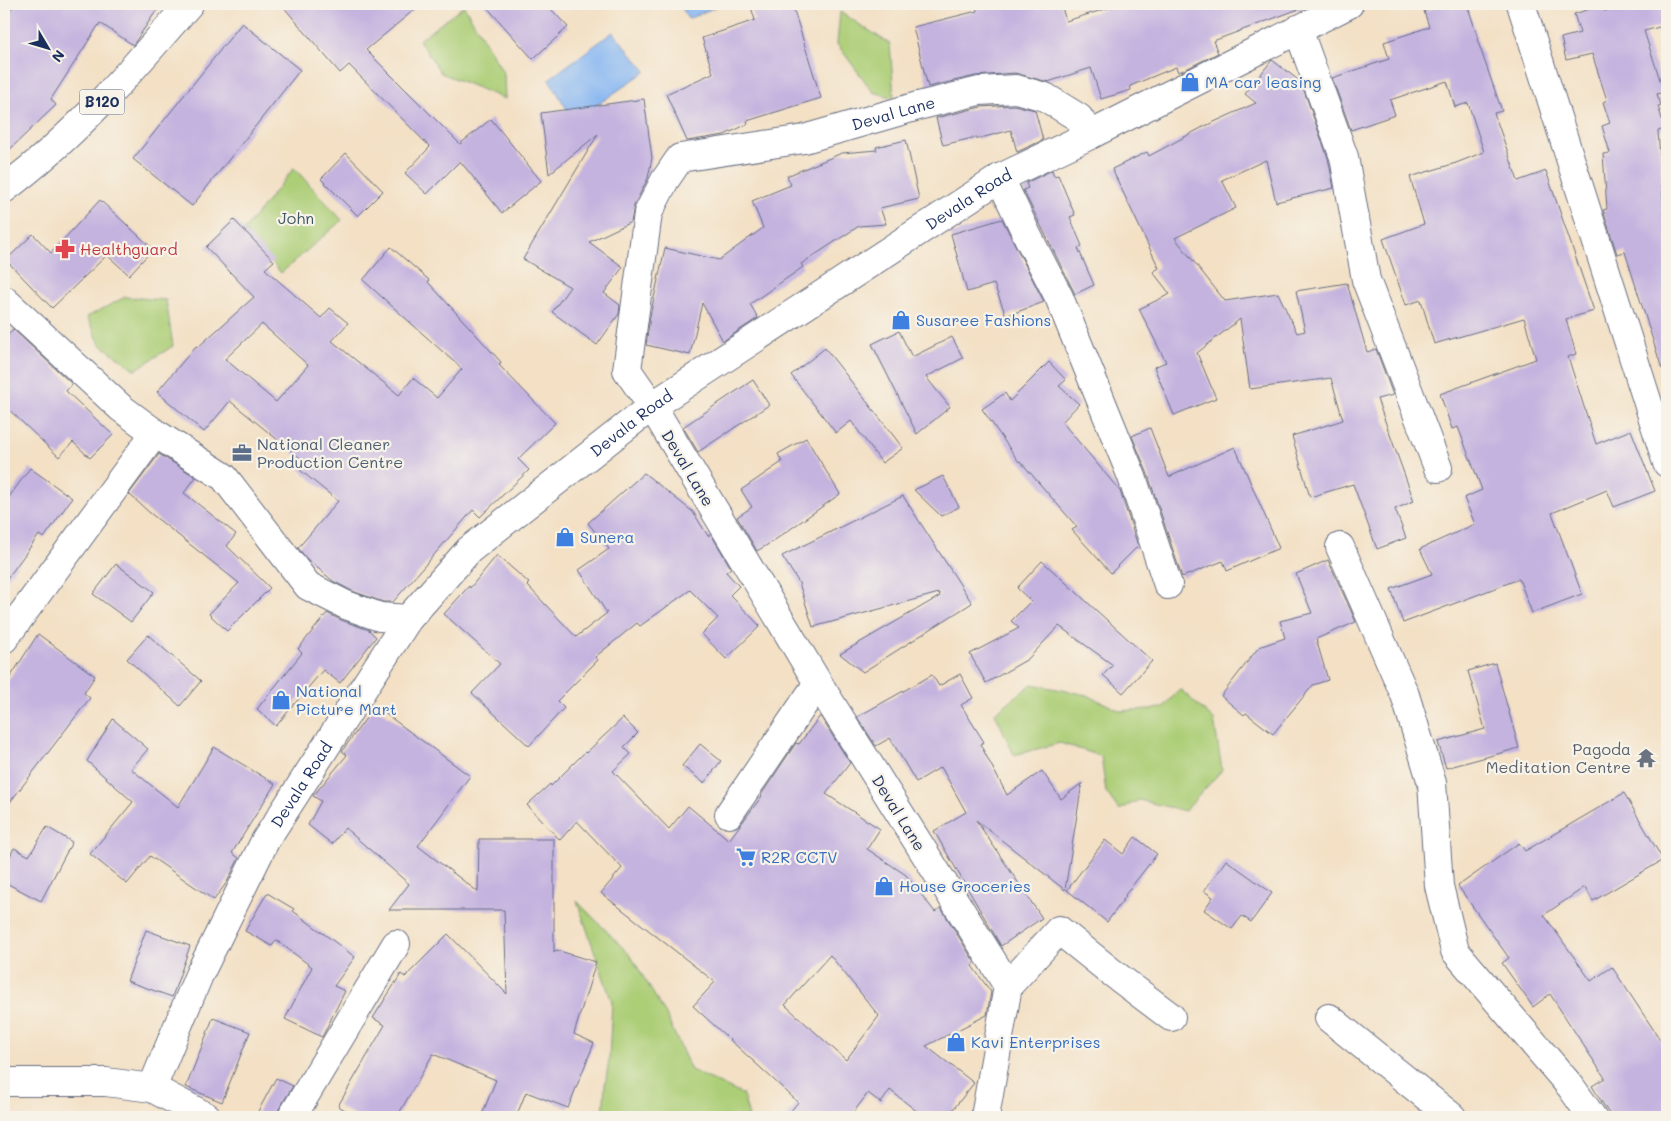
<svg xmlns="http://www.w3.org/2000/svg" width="1671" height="1121" font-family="Mali,sans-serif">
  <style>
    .green { fill: #acce76; stroke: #647e6a }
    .water { fill: #86b6f2; stroke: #5072a8 }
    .building { fill: #c4b3df; fill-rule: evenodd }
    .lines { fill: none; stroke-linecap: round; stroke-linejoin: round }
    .minor-casing { stroke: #676d82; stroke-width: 30 }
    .primary-casing { stroke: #676d82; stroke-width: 30 }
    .minor { stroke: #fff; stroke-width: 28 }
    .primary { stroke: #fff; stroke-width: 28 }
    .labels { text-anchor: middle; stroke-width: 4.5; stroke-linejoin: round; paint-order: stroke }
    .shield { fill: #f7f3e8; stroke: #5d6a87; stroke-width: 1 }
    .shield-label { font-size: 15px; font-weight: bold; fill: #1b2f5e }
    .shop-label { font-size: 16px; fill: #366cbe; stroke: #f7f3e8; text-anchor: start }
    .street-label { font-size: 16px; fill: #1b2f5e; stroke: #f7f3e8 }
    .park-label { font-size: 16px; fill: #3f5764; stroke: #f7f3e8 }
    .health-label { font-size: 16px; fill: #be3a42; stroke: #f7f3e8; text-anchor: start }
    .service-label { font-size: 16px; fill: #4e5e75; stroke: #f7f3e8; text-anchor: start }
    .worship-label { font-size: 16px; fill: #5b616d; stroke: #f7f3e8; text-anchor: end }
  </style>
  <rect width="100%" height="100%" fill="#f7f3e8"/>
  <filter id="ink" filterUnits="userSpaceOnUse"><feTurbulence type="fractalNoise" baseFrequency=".02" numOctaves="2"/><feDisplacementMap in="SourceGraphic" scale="10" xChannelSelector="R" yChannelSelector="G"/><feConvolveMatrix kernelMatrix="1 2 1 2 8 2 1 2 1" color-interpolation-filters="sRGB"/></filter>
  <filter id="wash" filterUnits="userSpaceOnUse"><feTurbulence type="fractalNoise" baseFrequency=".0096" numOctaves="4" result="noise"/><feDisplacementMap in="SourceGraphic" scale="20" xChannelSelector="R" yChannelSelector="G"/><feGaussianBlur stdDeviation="1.12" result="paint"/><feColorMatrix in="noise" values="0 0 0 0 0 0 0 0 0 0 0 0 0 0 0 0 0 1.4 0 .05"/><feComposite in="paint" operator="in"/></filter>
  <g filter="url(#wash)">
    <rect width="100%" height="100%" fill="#f3e0c5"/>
    <g class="green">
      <path d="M464 6 504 74 505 99 441 73 419 40Z"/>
      <path d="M840 12 890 44 894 98 873 92 837 44Z"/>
      <path d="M294 168 342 220 281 273 244 230Z"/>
      <path d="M125 297 166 300 173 346 135 370 100 344 87 317Z"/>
      <path d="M1032 684 1087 695 1121 711 1163 708 1180 689 1214 720 1222 770 1185 811 1139 800 1119 810 1106 792 1101 756 1060 743 1014 755 995 713Z"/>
      <path d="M577 901 631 956 666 1015 691 1070 743 1095 749 1117H603L605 1085 609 1060 612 1002Z"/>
    </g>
    <g class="water">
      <path d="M680 4H719L720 5 688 19Z"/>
      <path d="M613 32 646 71 574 121 549 79Z"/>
    </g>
    <g id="blocks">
      <g class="building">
        <path d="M14 4H161L133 45 100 23 51 99 56 105 4 155V19Z"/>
        <path d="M281 4H421L366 50 460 144 491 119 541 181 502 213 460 161 427 194 405 173 430 147 349 65 340 73Z"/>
        <path d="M484 4H546L568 27 533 59Z"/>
        <path d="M750 4H792L821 98 747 121 748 124 724 135 687 141 666 94 713 73 702 38 755 20Z"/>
        <path d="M976 4H1061L1066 21 1122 4H1307V6L1213 41 1218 53 1184 70 1178 72 1176 67 1130 86 1131 90 1101 99 1091 68 1048 82 1015 73 975 76 928 87 913 27 977 11Z"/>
        <path d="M1446 4H1467L1478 38 1477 39 1502 111 1494 113 1518 181 1546 171 1594 311 1566 319 1576 354 1568 357 1596 444 1631 430 1655 491 1614 507 1607 490 1552 513 1582 594 1532 613 1519 579 1403 623 1391 589 1432 574 1420 549 1475 524 1464 498 1482 490 1458 427 1452 429 1440 394 1536 359 1524 318 1434 344 1421 300 1406 305 1383 239 1424 224 1410 177 1456 163 1484 152 1468 103 1455 107 1447 81 1390 100 1395 115 1351 130 1332 78 1389 59 1384 42 1429 27 1424 11Z"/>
        <path d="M1631 4H1667V25L1644 31 1664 92 1657 94 1661 105 1658 106 1665 129 1658 131 1664 210 1667 209V368L1662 369 1625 252 1617 254 1603 210 1607 209 1603 154 1610 153 1602 126 1610 123 1603 102 1607 100 1592 54 1566 60 1561 38 1580 33 1574 14 1603 5 1604 11Z"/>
        <path d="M242 23 300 70 192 206 133 159Z"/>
        <path d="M1272 60 1301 82 1328 158 1334 188 1276 202 1266 160 1222 180 1236 208 1175 238 1225 301 1278 293 1297 333 1305 331 1296 291 1347 283 1367 352 1376 349 1393 395 1377 399 1414 501 1395 509 1406 538 1377 549 1353 484 1310 497 1292 436 1343 420 1331 378 1250 389 1240 319 1197 353 1216 398 1174 415 1154 367 1166 362 1139 309 1170 294 1153 272 1159 268 1112 169 1147 152 1149 156 1203 127 1256 103 1245 94Z"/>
        <path d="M644 99 652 158 648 178 634 206 631 222 589 242 623 267 604 293 620 305 619 314 597 345 552 312 570 287 523 259 598 134 549 174 541 113Z"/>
        <path d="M1014 105 1035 110 1043 140 1017 152 1011 130 977 139V137L943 145 936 118 981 107Z"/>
        <path d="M906 140 919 199 880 208 886 224 859 226 801 264 803 267 750 304 758 318 723 341 702 303 690 355 646 345 650 316 665 248 719 260 763 228 752 201 791 185 787 176 842 153 877 150 876 147Z"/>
        <path d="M346 153 383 191 358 216 321 179Z"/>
        <path d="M1052 170 1054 176 1058 175 1075 215 1070 217 1082 246 1078 248 1094 285 1075 294 1023 190 1028 188 1026 183Z"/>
        <path d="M100 200 153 249 129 275 107 255 52 308 6 260 33 234 51 253Z"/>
        <path d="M1002 219 1044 302 1006 316 994 284 967 292 951 234Z"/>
        <path d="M234 220 274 261 265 269 321 318 330 308 348 323 332 341 399 395 413 378 437 398 462 369 363 280 391 247 429 280 428 282 501 362 499 365 555 423 518 459 529 470 480 517 473 510 393 602H383L352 591 333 581 307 559 298 548 338 501 300 470 306 463 230 401 204 432 157 392 196 346 198 347 254 297 206 247ZM262 324 308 365 276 402 225 359Z"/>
        <path d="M13 329 72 384 66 391 113 435 90 458 73 442 59 457 4 405V340Z"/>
        <path d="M899 331 912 357 952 337 963 358 926 377 950 407 917 434 872 344Z"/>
        <path d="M825 348 903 448 882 463 851 421 836 433 791 375Z"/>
        <path d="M1049 362 1066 380 1059 386 1079 404 1062 422 1120 491 1138 546 1111 573 1072 530 1077 527 1020 461 1019 462 982 409 1005 393 1010 401Z"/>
        <path d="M753 380 769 405 698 452 683 427Z"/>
        <path d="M1150 428 1169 477 1235 447 1279 548 1227 571 1223 561 1182 577 1147 472 1132 436Z"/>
        <path d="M806 438 840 494 772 542 757 551 737 517 752 507 741 490 782 462 778 454Z"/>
        <path d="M159 454 196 477 184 493 236 534 227 546 270 588 227 631 209 614 239 583 150 513 129 494Z"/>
        <path d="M30 468 72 498 44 538 39 535 4 583V504Z"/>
        <path d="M644 473 693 512 708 536 711 534 731 568 726 572 739 586 730 595 760 626 726 659 702 634 718 618 690 590 640 626 637 623 595 657 598 660 557 701 564 708 529 746 472 693 500 664 444 614 469 586 470 588 497 555 529 583 527 585 576 637 607 613 579 570 609 549 588 523Z"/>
        <path d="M943 476 959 507 941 516 914 490Z"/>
        <path d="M903 496 972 603 863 672 840 654 940 596 939 593 813 627 799 583 782 556Z"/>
        <path d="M1328 560 1356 622 1316 639 1328 680 1313 685 1273 734 1246 713 1244 715 1221 696 1259 647 1285 638 1280 621 1312 613 1296 574Z"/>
        <path d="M1042 561 1152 661 1123 693 1103 675 1113 665 1059 626 1028 659 986 683 970 654 1019 628 1011 621 1031 601 1017 588Z"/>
        <path d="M116 564 154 592 131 622 93 594Z"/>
        <path d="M327 613 341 620 369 630 376 637 340 683 323 670 276 726 257 709 302 653 298 649Z"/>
        <path d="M38 634 95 676 84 693 90 698 4 810V687Z"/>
        <path d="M148 635 201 681 180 706 127 659Z"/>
        <path d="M1495 663 1519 748 1446 768 1438 742 1485 729 1468 671Z"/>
        <path d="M960 674 973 698 961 705 984 742 980 744 1007 795 1042 771 1061 799 1082 783 1065 890 976 820 1042 918 1001 946 934 831 966 812 941 767 916 782 890 738 876 746 857 717 932 675 939 686Z"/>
        <path d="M375 706 470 776 418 846 478 892 479 839H554V952L556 950 596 962 574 1034 594 1043 568 1108 526 1092 516 1117H481L496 1080 433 1054 397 1117H357L338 1106 385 1025 373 1018 401 974 405 977 448 934 507 994 504 910H389L409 884 345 828 332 844 308 825 321 801 313 796 347 755 342 751Z"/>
        <path d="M820 716 850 763 826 794 880 829 867 849 906 875 935 912 941 908 975 963 972 966 991 992 987 1015 926 1046 974 1083 947 1117H924L890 1090 881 1103 868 1093 850 1117H786L798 1102 693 1006 715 982 601 893 622 868 577 821 560 840 527 805 550 784 551 786 585 752 586 753 623 718 638 733 624 747 631 754 613 771 669 829 688 806 729 840 762 796 761 795 796 743 799 744ZM830 955 879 1016 846 1060 785 1005Z"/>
        <path d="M113 719 148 749 131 769 178 807 214 747 275 784 232 853 239 858 227 882 214 900 150 856 127 884 90 854 133 802 87 761Z"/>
        <path d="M700 744 721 761 704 783 682 766Z"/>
        <path d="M1624 793 1663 860 1593 901 1585 887 1544 915 1591 981 1612 967 1667 1050V1117H1611L1592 1086 1605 1078 1550 994 1533 1007 1502 963 1509 958 1458 886 1519 843 1525 851Z"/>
        <path d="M47 827 72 842 41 901 4 882V868L14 848 29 856Z"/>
        <path d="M1135 837 1157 854 1125 895 1126 896 1107 922 1067 890 1105 840 1123 854Z"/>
        <path d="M1226 860 1272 893 1251 922 1242 916 1232 929 1204 910 1213 897 1204 891Z"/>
        <path d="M267 893 294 909 293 911 355 957 334 986 345 991 322 1037 285 1019 312 967 276 940 272 946 245 931Z"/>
        <path d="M146 930 190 946 172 997 127 981Z"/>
        <path d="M213 1018 250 1032 222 1102 186 1087Z"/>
        <path d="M276 1078 293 1086 279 1109 276 1117H255Z"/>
      </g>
    </g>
  </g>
  <g filter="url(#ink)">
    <use href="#blocks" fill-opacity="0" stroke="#676d82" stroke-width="1"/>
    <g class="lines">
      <defs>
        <g id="minor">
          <path d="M1521 4 1667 463"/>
          <path d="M1298 29 1344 157 1366 280 1438 468"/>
          <path d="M1000 178 1028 237 1059 297 1132 477 1168 585"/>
          <path d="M4 300 121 408 155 433 224 477 308 586 346 605 380 617 408 619"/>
          <path d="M1340 547 1405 695 1432 783 1439 886 1455 951 1571 1087 1592 1117"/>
          <path d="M4 639 155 433"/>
          <path d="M729 814 818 683"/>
          <path d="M1008 986 1059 930 1110 971 1171 1017"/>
          <path d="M1329 1018 1452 1117"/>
          <path d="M4 1082H106L152 1088 207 1117"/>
          <path id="s1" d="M152 1088 199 975 265 841 408 619 469 550 652 406 1000 178 1090 135 1349 4"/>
          <path d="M292 1117 396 944"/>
          <path id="s2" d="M985 1117 1008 986 818 683 652 406 627 370 648 213 665 180 680 158 804 139 918 106 979 91 1016 89 1045 97 1079 118 1090 135"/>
        </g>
        <path id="primary" d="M4 189C75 136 132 70 189 4"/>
      </defs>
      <use href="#minor" class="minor-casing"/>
      <use href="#primary" class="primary-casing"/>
      <use href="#minor" class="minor"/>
      <use href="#primary" class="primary"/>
    </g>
  </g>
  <defs>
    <symbol id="shop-bare" viewBox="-9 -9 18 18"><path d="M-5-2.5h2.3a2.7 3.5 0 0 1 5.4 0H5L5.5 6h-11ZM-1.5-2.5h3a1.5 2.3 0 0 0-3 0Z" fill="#3f7fe0" stroke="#f7f3e8" stroke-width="2.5" paint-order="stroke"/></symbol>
    <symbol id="pharmacy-bare" viewBox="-9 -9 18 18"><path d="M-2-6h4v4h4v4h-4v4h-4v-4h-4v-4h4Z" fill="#e0444e" stroke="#f7f3e8" stroke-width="2.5" paint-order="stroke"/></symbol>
    <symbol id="office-bare" viewBox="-9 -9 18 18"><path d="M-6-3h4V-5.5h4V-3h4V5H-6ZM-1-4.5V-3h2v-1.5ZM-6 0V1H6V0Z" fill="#5c6f8a" stroke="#f7f3e8" stroke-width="2.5" paint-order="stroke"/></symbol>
    <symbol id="temple-bare" viewBox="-9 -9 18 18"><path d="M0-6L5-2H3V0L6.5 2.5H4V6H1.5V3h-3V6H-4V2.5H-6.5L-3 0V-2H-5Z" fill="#6b7280" stroke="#f7f3e8" stroke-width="2.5" paint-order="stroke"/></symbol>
    <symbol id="supermarket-bare" viewBox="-9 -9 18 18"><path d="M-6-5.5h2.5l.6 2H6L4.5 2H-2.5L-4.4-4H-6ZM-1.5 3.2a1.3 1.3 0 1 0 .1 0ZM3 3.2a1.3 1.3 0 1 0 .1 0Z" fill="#3f7fe0" stroke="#f7f3e8" stroke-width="2.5" paint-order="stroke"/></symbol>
  </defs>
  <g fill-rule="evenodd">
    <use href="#shop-bare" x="1176" y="68" width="28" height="28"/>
    <use href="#pharmacy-bare" x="51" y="235" width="28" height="28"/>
    <use href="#shop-bare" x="887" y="306" width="28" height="28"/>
    <use href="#office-bare" x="228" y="439" width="28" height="28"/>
    <use href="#shop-bare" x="551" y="523" width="28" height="28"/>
    <use href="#shop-bare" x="267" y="686" width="28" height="28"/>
    <use href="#temple-bare" x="1632" y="744" width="28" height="28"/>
    <use href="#supermarket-bare" x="732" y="843" width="28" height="28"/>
    <use href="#shop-bare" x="870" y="872" width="28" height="28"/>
    <use href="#shop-bare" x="942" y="1028" width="28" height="28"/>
  </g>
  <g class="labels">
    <rect class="shield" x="79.5" y="89.5" width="45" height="25" rx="4"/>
    <g class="shield-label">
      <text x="102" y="107">B120</text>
    </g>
    <g class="shop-label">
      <text x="1205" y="88">MA car leasing</text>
      <text x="916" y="326">Susaree Fashions</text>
      <text x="580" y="543">Sunera</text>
      <text x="296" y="697">National<tspan x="296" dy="18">Picture Mart</tspan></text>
      <text x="761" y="863">R2R CCTV</text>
      <text x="899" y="892">House Groceries</text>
      <text x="971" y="1048">Kavi Enterprises</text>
    </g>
    <g class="street-label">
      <text dy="6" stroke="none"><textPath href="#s2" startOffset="1298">Deval Lane</textPath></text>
      <text dy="6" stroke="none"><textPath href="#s1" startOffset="1239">Devala Road</textPath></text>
      <text dy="6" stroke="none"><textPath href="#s1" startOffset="834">Devala Road</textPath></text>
      <text transform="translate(688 468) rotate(59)" y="6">Deval Lane</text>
      <text dy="6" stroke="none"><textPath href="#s1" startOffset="339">Devala Road</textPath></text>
      <text transform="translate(899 813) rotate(58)" y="6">Deval Lane</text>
    </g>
    <g class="park-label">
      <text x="296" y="224">John</text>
    </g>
    <g class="health-label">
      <text x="80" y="255">Healthguard</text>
    </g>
    <g class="service-label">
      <text x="257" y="450">National Cleaner<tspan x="257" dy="18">Production Centre</tspan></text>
    </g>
    <g class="worship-label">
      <text x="1631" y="755">Pagoda<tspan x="1631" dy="18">Meditation Centre</tspan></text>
    </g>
  </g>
  <rect width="1671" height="1121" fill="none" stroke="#f7f3e8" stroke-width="20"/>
  <g transform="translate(48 48) rotate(128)" stroke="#f7f3e8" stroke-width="4" paint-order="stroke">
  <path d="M0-4L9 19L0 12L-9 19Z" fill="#1b2f5e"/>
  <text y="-8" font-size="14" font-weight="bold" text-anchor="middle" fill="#1b2f5e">N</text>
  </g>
</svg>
